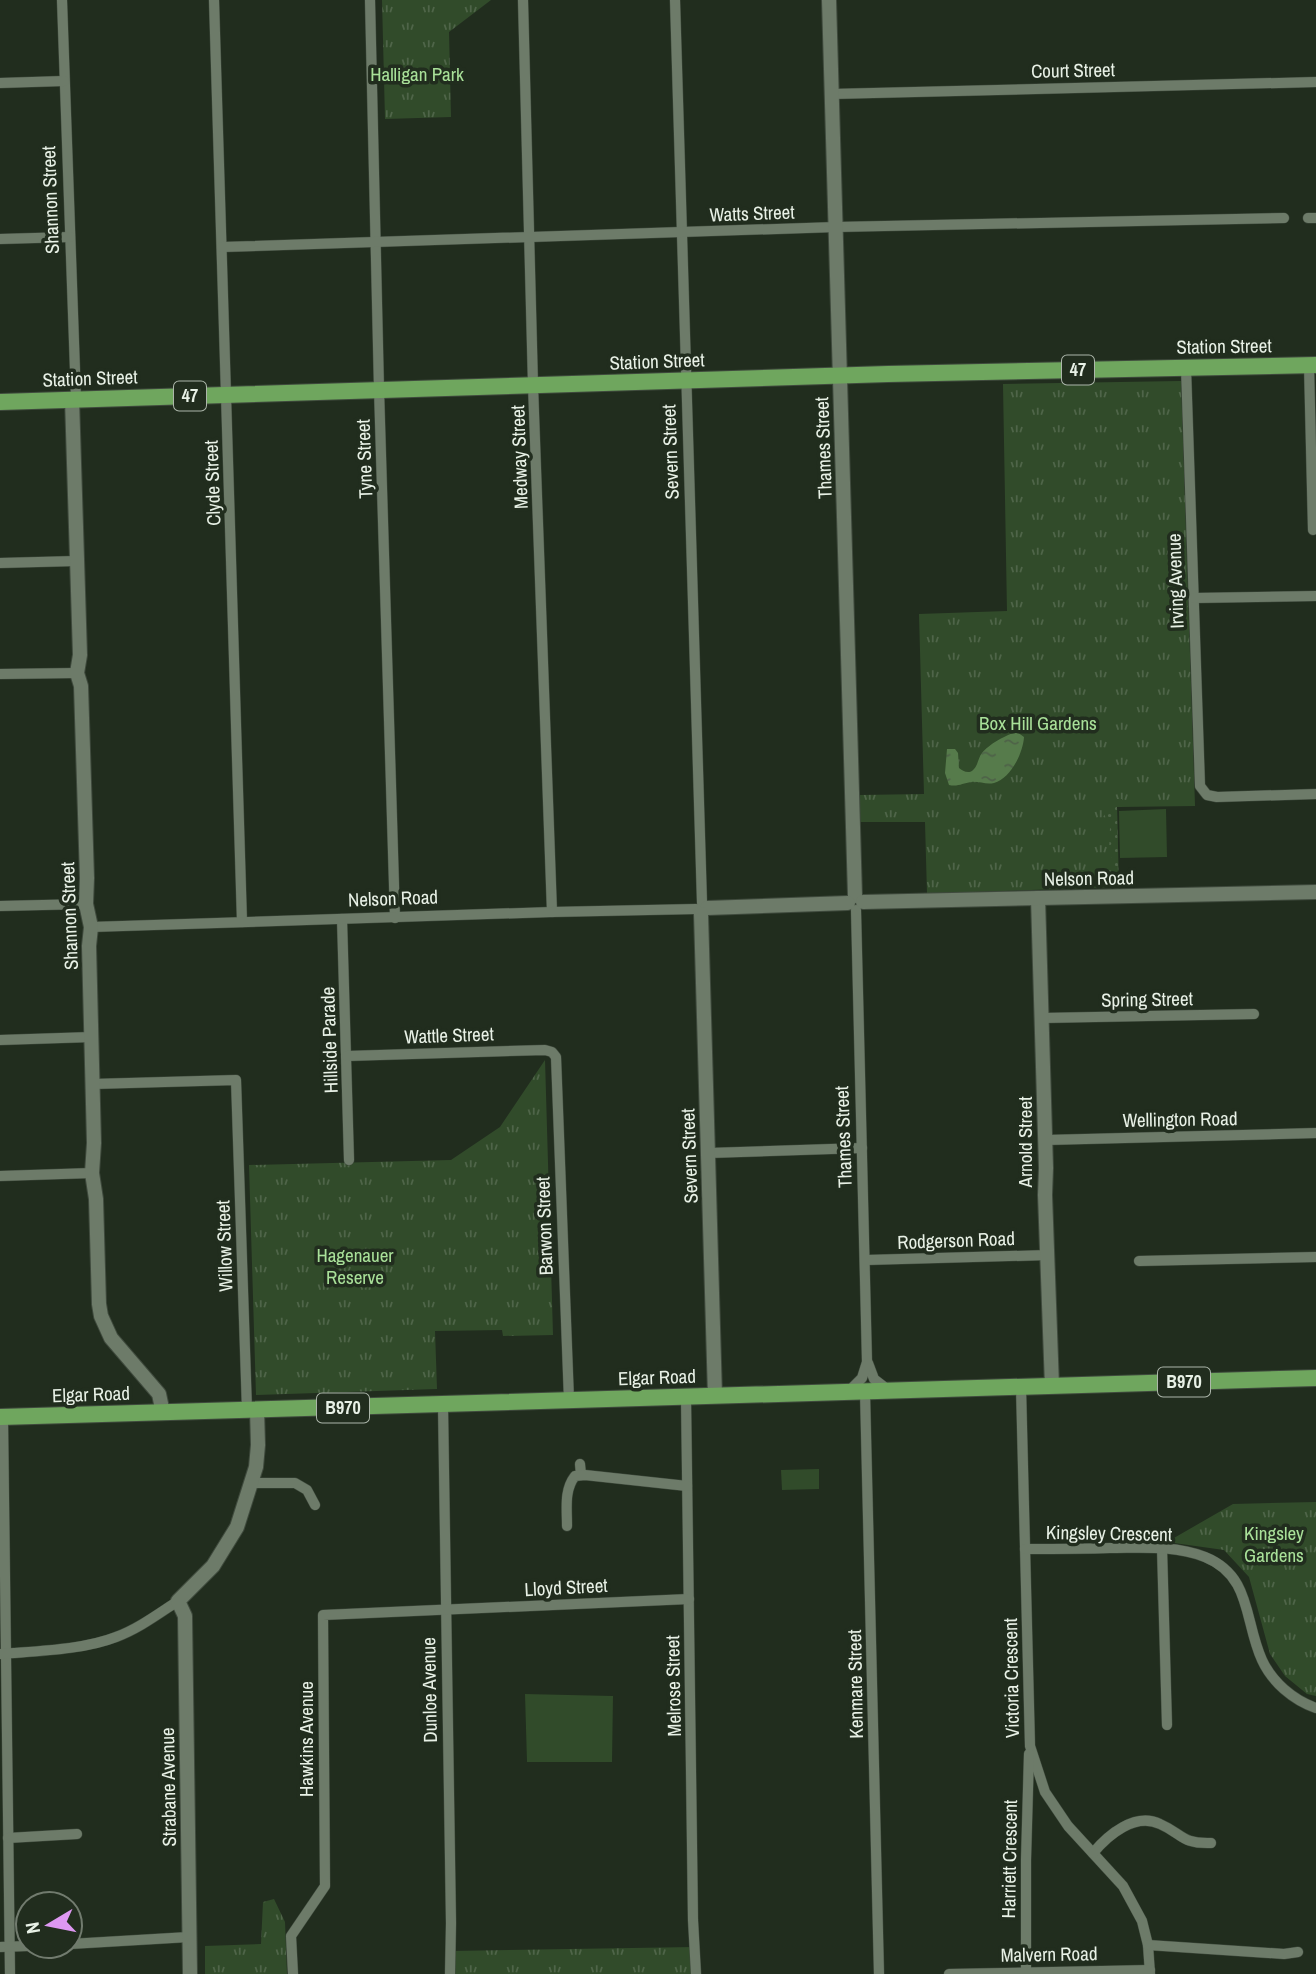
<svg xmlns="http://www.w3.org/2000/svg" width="1316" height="1974" font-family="'Archivo Narrow',sans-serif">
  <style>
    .grass { fill: #314b2a }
    .park { fill: url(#park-tufts) }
    .garden { fill: url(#garden-dots) }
    .water { fill: url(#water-ripples) }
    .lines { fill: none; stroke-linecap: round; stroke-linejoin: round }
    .street-casing { stroke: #3f4a3d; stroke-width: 11 }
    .secondary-casing { stroke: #3f4a3d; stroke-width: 16 }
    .primary-casing { stroke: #3f4a3d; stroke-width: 18 }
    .street { stroke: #6d7b69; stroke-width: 10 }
    .secondary { stroke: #6d7b69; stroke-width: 14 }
    .primary { stroke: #6fa65e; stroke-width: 16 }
    .labels { text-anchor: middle; stroke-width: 7; stroke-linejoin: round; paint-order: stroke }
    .shield { fill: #212d1e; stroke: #acb6aa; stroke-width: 2 }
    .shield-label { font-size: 18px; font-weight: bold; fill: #e8f1e6 }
    .street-label { font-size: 19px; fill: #e8f1e6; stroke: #212d1e }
    .park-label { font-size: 19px; fill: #a9e199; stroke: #212d1e }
  </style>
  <defs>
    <pattern id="park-tufts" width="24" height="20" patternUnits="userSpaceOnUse" patternTransform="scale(1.75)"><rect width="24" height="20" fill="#314b2a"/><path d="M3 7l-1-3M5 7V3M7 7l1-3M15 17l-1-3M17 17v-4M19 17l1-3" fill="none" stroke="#4f6549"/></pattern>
    <pattern id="garden-dots" width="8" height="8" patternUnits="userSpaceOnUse" patternTransform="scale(1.75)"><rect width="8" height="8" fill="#314b2a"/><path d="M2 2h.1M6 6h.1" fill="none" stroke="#4f6549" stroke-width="1.8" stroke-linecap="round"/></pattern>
    <pattern id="water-ripples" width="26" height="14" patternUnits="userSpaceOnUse" patternTransform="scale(1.75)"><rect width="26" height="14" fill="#567b4b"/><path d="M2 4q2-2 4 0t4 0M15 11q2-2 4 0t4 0" fill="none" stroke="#4e6248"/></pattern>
  </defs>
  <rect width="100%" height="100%" fill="#212d1e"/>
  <g class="grass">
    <path d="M1166 809 1167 857 1120 858 1119 811Z"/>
    <path d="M819 1469V1489L782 1490 781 1470Z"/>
    <path d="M525 1694 613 1696 612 1762H527Z"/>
  </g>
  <g class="park">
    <path d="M382 0H491L449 32 451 117 385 119Z"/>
    <path d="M1181 381 1195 806 1117 807 1119 887 943 893 940 897H934L931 893H927L925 822H860V795L924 794 919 614 1007 611 1003 384Z"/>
    <path d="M545 1060 553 1335 503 1336 502 1330 435 1331 437 1389 256 1395 249 1165 451 1160 500 1127Z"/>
    <path d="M1316 1502V1696L1307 1694 1285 1676 1270 1654 1249 1577 1224 1550 1167 1542 1233 1504Z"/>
    <path d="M274 1899 285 1922 287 1974H205V1946L261 1944 263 1902Z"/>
    <path d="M695 1947V1974H450L451 1951Z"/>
  </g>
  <path class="garden" d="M1115 799H1122V807H1117L1118 882H1110L1102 874 1105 871 1112 870 1114 863 1109 852 1110 828 1109 822 1103 813Z"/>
  <path class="water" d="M1017 732 1024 737C1023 753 1011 778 994 783 986 785 979 781 971 782 963 783 958 787 949 785L945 773 947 749H955L958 753 959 768C963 771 969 775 974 769 978 765 978 758 982 753 988 745 1007 734 1017 732Z"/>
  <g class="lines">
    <defs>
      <g id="street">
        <path d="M62 0 76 399"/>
        <path d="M214 0 242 922"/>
        <path d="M370 0 379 389 395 918"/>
        <path d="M523 0 533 385 552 912"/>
        <path d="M675 0 702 903"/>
        <path d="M0 83 64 81"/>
        <path d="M832 94 1316 82"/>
        <path d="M1308 218H1316"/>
        <path d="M0 239 70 237"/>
        <path d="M222 247 836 227 1284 218"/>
        <path d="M1309 365 1313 530"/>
        <path d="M1186 368 1200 786 1207 795 1217 797 1316 794"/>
        <path d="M0 563 76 561"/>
        <path d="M1194 598 1316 596"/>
        <path d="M0 674 77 673"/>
        <path d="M0 906 86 904"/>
        <path d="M342 919 349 1160"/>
        <path d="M91 927 552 912 696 909"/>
        <path d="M1042 1018 1254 1014"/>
        <path d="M0 1040 92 1037"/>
        <path d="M347 1056 545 1050 552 1052 556 1057 569 1400"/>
        <path d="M93 1084 236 1080 247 1410"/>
        <path d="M1046 1140 1316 1133"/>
        <path d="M709 1153 862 1148"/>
        <path d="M0 1176 92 1173"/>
        <path d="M866 1260 1048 1255"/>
        <path d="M1139 1261 1316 1257"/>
        <path d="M868 1363 874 1379 887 1389"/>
        <path d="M1021 1387 1030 1746 1045 1792 1068 1826 1123 1886 1142 1921 1148 1945 1150 1974"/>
        <path d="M848 1392 862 1378 867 1362 856 910"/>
        <path d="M865 1392 879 1974"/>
        <path d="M686 1397 693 1920 696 1974"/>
        <path d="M443 1405 451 1923 450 1974"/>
        <path d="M3 1417 10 1974"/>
        <path d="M580 1464 581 1475"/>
        <path d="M252 1483H295L307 1490 315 1505"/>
        <path d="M567 1526C567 1508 564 1490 575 1476L585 1475 687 1486"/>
        <path d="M1162 1548 1167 1725"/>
        <path d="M1025 1549C1053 1549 1082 1549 1110 1548 1142 1548 1175 1545 1205 1557 1252 1576 1244 1621 1262 1660 1272 1682 1293 1700 1316 1708"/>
        <path d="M1 1654C36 1651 83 1650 116 1637 138 1629 158 1614 178 1601"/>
        <path d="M8 1838 77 1834"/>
        <path d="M1093 1853C1108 1835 1135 1812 1160 1824 1183 1834 1181 1844 1211 1843"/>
        <path d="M70 1944 189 1937"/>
        <path d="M1148 1945 1284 1954 1298 1952"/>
        <path d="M0 1947 28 1946"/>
        <path d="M1026 1971V1860L1029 1754"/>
        <path d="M293 1974 291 1936 325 1886 323 1615 689 1599"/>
        <path d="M949 1974 1150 1970"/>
      </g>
      <g id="secondary">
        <path d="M829 0 855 896"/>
        <path d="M72 399 80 655 77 673 81 686 87 878 86 904 91 927 89 946 94 1143 92 1173 96 1199 99 1304 101 1316 111 1338 159 1394 163 1413"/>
        <path d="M1038 898 1046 1168 1045 1195 1052 1386"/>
        <path d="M863 902 1316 892"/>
        <path d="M707 908 848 903"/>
        <path d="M701 914 715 1396"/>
        <path d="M190 1974 185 1616 178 1601 213 1566 237 1527 256 1467 258 1445 257 1410"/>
      </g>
      <g id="primary">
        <path d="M0 402 888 374 1316 365"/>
        <path d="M0 1417 1316 1378"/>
      </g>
    </defs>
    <use href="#street" class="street-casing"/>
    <use href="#secondary" class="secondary-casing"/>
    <use href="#primary" class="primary-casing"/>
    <use href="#street" class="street"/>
    <use href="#secondary" class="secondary"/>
    <use href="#primary" class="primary"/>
  </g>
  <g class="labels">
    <g class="shield">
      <rect x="1062" y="355.5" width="32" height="29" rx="5"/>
      <rect x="174" y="381.5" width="32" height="29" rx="5"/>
      <rect x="1158" y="1367.5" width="52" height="29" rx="5"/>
      <rect x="317" y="1393.5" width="52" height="29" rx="5"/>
    </g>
    <g class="shield-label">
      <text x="1078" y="376">47</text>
      <text x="190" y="402">47</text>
      <text x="1184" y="1388">B970</text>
      <text x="343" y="1414">B970</text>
    </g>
    <g class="street-label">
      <text transform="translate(1073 70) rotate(-1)" y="7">Court Street</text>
      <text transform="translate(50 200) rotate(-92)" y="7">Shannon Street</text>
      <text transform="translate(752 213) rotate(-2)" y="7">Watts Street</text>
      <text transform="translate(1224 346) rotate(-1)" y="7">Station Street</text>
      <text transform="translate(657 361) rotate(-2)" y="7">Station Street</text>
      <text transform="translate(90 378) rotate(-2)" y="7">Station Street</text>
      <text transform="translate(823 448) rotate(-92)" y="7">Thames Street</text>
      <text transform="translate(670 452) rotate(-92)" y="7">Severn Street</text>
      <text transform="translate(519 457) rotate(-92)" y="7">Medway Street</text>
      <text transform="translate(364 459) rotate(-92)" y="7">Tyne Street</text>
      <text transform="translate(212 483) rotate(-92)" y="7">Clyde Street</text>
      <text transform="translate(1175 581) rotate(-92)" y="7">Irving Avenue</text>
      <text transform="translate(1089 878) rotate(-1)" y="7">Nelson Road</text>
      <text transform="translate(393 898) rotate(-2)" y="7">Nelson Road</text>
      <text transform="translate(69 916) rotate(-92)" y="7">Shannon Street</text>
      <text transform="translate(1147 999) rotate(-1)" y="7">Spring Street</text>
      <text transform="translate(449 1035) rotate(-2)" y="7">Wattle Street</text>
      <text transform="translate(329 1040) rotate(-92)" y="7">Hillside Parade</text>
      <text transform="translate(1180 1119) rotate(-1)" y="7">Wellington Road</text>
      <text transform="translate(843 1137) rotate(-92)" y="7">Thames Street</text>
      <text transform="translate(1025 1142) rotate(-90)" y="7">Arnold Street</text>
      <text transform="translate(689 1156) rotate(-92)" y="7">Severn Street</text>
      <text transform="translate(544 1226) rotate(-92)" y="7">Barwon Street</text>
      <text transform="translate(956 1240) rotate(-2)" y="7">Rodgerson Road</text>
      <text transform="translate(224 1246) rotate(-92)" y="7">Willow Street</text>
      <text transform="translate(657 1377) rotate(-2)" y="7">Elgar Road</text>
      <text transform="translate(91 1394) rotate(-2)" y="7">Elgar Road</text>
      <text transform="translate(1109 1533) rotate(1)" y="7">Kingsley Crescent</text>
      <text transform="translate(566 1587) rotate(-3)" y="7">Lloyd Street</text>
      <text transform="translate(1011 1678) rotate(-91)" y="7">Victoria Crescent</text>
      <text transform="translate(855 1684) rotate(-91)" y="7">Kenmare Street</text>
      <text transform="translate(673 1686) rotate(-91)" y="7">Melrose Street</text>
      <text transform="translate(429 1690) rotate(-91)" y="7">Dunloe Avenue</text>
      <text transform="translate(306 1739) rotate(-90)" y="7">Hawkins Avenue</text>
      <text transform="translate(168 1787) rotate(-91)" y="7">Strabane Avenue</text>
      <text transform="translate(1009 1859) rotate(-89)" y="7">Harriett Crescent</text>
      <text transform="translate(1049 1954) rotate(-1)" y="7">Malvern Road</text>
    </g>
    <g class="park-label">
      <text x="417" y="81">Halligan Park</text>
      <text x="1038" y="730">Box Hill Gardens</text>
      <text x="355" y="1262">Hagenauer<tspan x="355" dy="22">Reserve</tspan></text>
      <text x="1274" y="1540">Kingsley<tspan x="1274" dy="22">Gardens</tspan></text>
    </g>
  </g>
  <g transform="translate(49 1925) rotate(260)"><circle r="33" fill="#212d1e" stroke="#717b6e" stroke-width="2"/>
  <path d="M0-5L12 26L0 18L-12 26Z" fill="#de98f2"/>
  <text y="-10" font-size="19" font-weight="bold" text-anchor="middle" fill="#e8f1e6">N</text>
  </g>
</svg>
